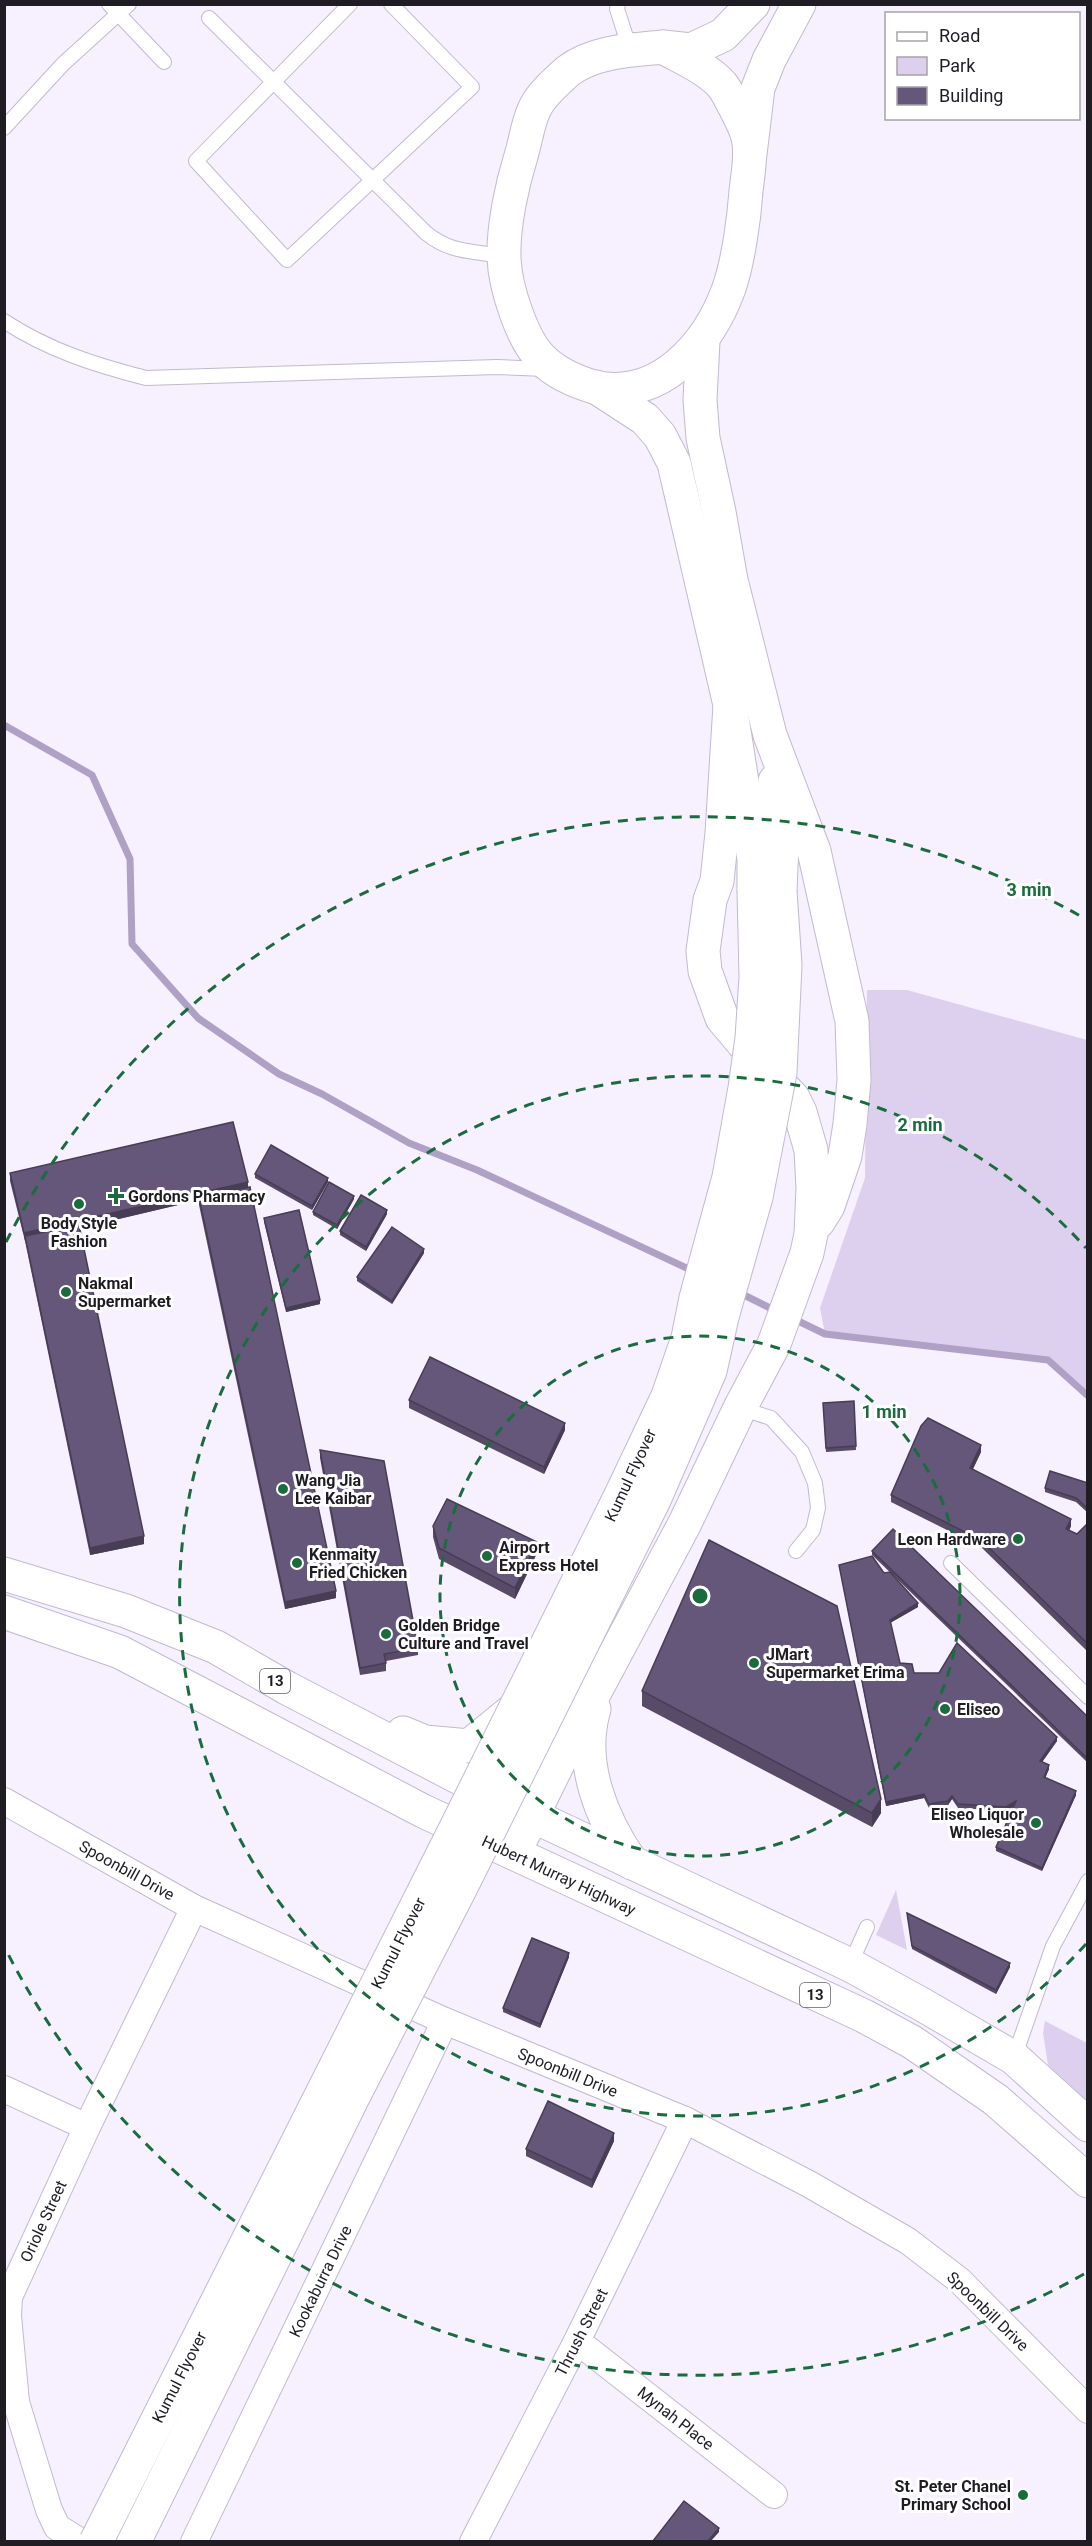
<svg xmlns="http://www.w3.org/2000/svg" width="1092" height="2546" font-family="Roboto,sans-serif">
  <style>
    .green { fill: #dcd0ee }
    .lines { fill: none; stroke-linecap: round; stroke-linejoin: round }
    .stream { stroke: #afa0c6; stroke-width: 7 }
    .service-casing { stroke: #c2b9d0; stroke-width: 16 }
    .minor-casing { stroke: #c2b9d0; stroke-width: 28 }
    .secondary-casing { stroke: #c2b9d0; stroke-width: 35 }
    .trunk-casing { stroke: #c2b9d0; stroke-width: 35 }
    .service { stroke: #fff; stroke-width: 14 }
    .minor { stroke: #fff; stroke-width: 26 }
    .secondary { stroke: #fff; stroke-width: 33 }
    .trunk { stroke: #fff; stroke-width: 33 }
    .trunk-bridge-casing { stroke: #c2b9d0; stroke-width: 35; stroke-linecap: butt }
    .trunk-bridge { stroke: #fff; stroke-width: 33 }
    .wall { fill: #574b68 }
    .shaded-wall { fill: #473d55 }
    .building { fill: #655779; stroke: #473d55; stroke-width: 1.5 }
    .ring { fill: none; stroke: #1b6c3d; stroke-width: 3; stroke-dasharray: 10 8 }
    .poi-dot { fill: #1b6c3d; stroke: #fff; stroke-width: 2 }
    .labels { text-anchor: middle; stroke-width: 6; stroke-linejoin: round; paint-order: stroke }
    .shield { fill: #fff; stroke: #626066; stroke-width: 1.5 }
    .shield-label { font-size: 15px; font-weight: bold; fill: #1f1c24 }
    .poi-label { font-size: 16px; font-weight: bold; fill: #1f1c24; stroke: #fff; text-anchor: start }
    .street-label { font-size: 16px; fill: #1f1c24; stroke: #fff }
    .centre { fill: #1b6c3d; stroke: #fff; stroke-width: 3 }
    .ring-label { font-size: 18px; text-anchor: middle; font-weight: bold; fill: #1b6c3d; stroke: #fff; stroke-width: 6; stroke-linejoin: round; paint-order: stroke }
  </style>
  <rect width="100%" height="100%" fill="#f6f0ff"/>
  <g class="green">
    <path d="M867 990H907L1087 1040V1396L1048 1360 825 1334 820 1308 865 1178Z"/>
    <path d="M896 1890 907 1950 876 1935Z"/>
    <path d="M1045 2021 1087 2043V2101L1048 2065 1043 2033Z"/>
  </g>
  <g class="lines">
    <g class="stream">
      <path d="M4 725 92 775 130 859 132 944 198 1018 279 1074 322 1094 409 1143 477 1170 695 1272"/>
      <path d="M738 1292 776 1311"/>
      <path d="M792 1318 825 1334 1048 1360 1088 1396"/>
    </g>
    <defs>
      <g id="service">
        <path d="M109 4 164 62"/>
        <path d="M350 4 196 161 287 260 472 87 391 4"/>
        <path d="M618 4 617 9 626 37 638 46"/>
        <path d="M209 18 426 233C452 254 472 250 504 257"/>
        <path d="M4 128 63 64 129 4"/>
        <path d="M4 321C48 350 95 365 146 378L497 367 546 369"/>
        <path d="M740 1408 771 1418 802 1452 815 1483 818 1508 813 1530 796 1551"/>
        <path d="M951 1563 1088 1697"/>
        <path d="M850 1965 867 1927"/>
        <path d="M1014 2058 1053 1946 1088 1881"/>
      </g>
      <g id="minor">
        <path d="M4 1801 194 1908 445 2021 685 2120 809 2184 908 2241 959 2280 1088 2410"/>
        <path d="M4 2089 87 2127"/>
        <path d="M577 2341 774 2495"/>
        <path d="M81 2542 57 2527 49 2510 16 2402 8 2316 9 2297 87 2127 194 1908"/>
        <path d="M194 2542 445 2021"/>
        <path d="M473 2542 577 2341 685 2120"/>
      </g>
      <g id="secondary">
        <path d="M663 47 691 50 723 35 753 4"/>
        <path d="M750 154 758 88 769 60 799 4"/>
      </g>
      <g id="trunk">
        <path d="M663 47C682 58 707 68 722 85 727 91 743 122 746 131 753 148 748 173 746 191 744 220 738 262 729 288 709 344 660 402 594 387 577 382 557 373 544 361 522 342 505 286 504 258 503 226 512 185 521 156 526 140 528 120 536 106 542 94 558 80 568 71 594 51 632 50 663 47Z"/>
        <path d="M703 341 700 400 703 438 719 512 731 580 770 735 814 851 852 1021 854 1080 850 1124 845 1156 828 1206 818 1222"/>
        <path d="M596 387 645 419 660 436 674 463 730 705 754 859V890"/>
        <path d="M775 781 782 843 780 891"/>
        <path d="M4 1574 126 1611 216 1647 287 1688 533 1816 850 1965 923 2005 1014 2058 1088 2125"/>
        <path d="M4 1612 120 1652 423 1811 864 2016 912 2042 996 2100 1088 2181"/>
        <path d="M594 1709C578 1763 602 1820 632 1863"/>
        <path d="M403 1733 425 1742 469 1746 518 1706"/>
        <path d="M514 1853 574 1731 684 1525 740 1408 774 1344 807 1253 811 1234 813 1188 811 1150 800 1112 793 1098 765 1069 722 1018 705 971 703 951 710 900 717 881 722 833 730 705"/>
      </g>
    </defs>
    <use href="#service" class="service-casing"/>
    <use href="#minor" class="minor-casing"/>
    <use href="#secondary" class="secondary-casing"/>
    <use href="#trunk" class="trunk-casing"/>
    <use href="#service" class="service"/>
    <use href="#minor" class="minor"/>
    <use href="#secondary" class="secondary"/>
    <use href="#trunk" class="trunk"/>
    <defs>
      <g id="trunk-bridge">
        <path d="M96 2542 457 1826 621 1495 668 1396 688 1338 696 1298 729 1177 745 1088 752 1038 756 977 754 890"/>
        <path d="M134 2542 352 2099 461 1887 654 1500 710 1371 722 1317 756 1197 780 1073 785 965 780 891"/>
      </g>
    </defs>
    <use href="#trunk-bridge" class="trunk-bridge-casing"/>
    <use href="#trunk-bridge" class="trunk-bridge"/>
  </g>
  <g class="wall">
    <path d="M10 1173 248 1187 336 1598 285 1609 199 1205V1200L80 1228 144 1544 90 1555 25 1241 10 1181Z"/>
    <path d="M255 1174 328 1182 312 1210 255 1178Z"/>
    <path d="M354 1199 337 1229 313 1215V1212Z"/>
    <path d="M387 1214 366 1251 340 1235V1231Z"/>
    <path d="M264 1218 320 1304 286 1312 264 1222Z"/>
    <path d="M424 1253 392 1304 357 1281V1277Z"/>
    <path d="M409 1400 565 1430 544 1474 409 1408Z"/>
    <path d="M854 1401 856 1450 826 1452 823 1403Z"/>
    <path d="M320 1450 418 1648V1655L386 1661V1671L360 1675 320 1458Z"/>
    <path d="M981 1452 973 1469 1071 1526 1069 1531 1077 1534 1088 1523V1652L981 1547 891 1502V1495Z"/>
    <path d="M1088 1483V1513L1076 1502 1045 1492V1488Z"/>
    <path d="M433 1526 537 1553 515 1599 439 1559 433 1537Z"/>
    <path d="M872 1551 1088 1717V1763L872 1555Z"/>
    <path d="M839 1565 884 1573 918 1607 890 1623 900 1663 914 1673 1057 1741 1042 1762 1049 1769 1045 1778 1076 1795 1042 1871 996 1851V1847L1013 1807 1006 1811 958 1808 952 1799 948 1805 929 1808 924 1798 886 1806Z"/>
    <path d="M642 1691 881 1813 872 1827 642 1706Z"/>
    <path d="M907 1913 1010 1967 996 1994 912 1949Z"/>
    <path d="M569 1957 540 2028 503 2012V2008Z"/>
    <path d="M614 2141 592 2188 526 2156V2149Z"/>
  </g>
  <g class="shaded-wall">
    <path d="M328 1178V1182L312 1210V1206Z"/>
    <path d="M248 1182V1189L199 1197V1200L26 1241 25 1236 24 1241V1233Z"/>
    <path d="M354 1196V1199L337 1229V1225Z"/>
    <path d="M387 1210V1214L366 1251V1247Z"/>
    <path d="M424 1249V1253L392 1304V1301Z"/>
    <path d="M320 1300V1304L286 1312V1308Z"/>
    <path d="M565 1423V1430L544 1474V1467Z"/>
    <path d="M981 1445V1452L970 1475V1468Z"/>
    <path d="M1071 1519V1526L1066 1537V1529Z"/>
    <path d="M144 1536V1544L90 1555V1548Z"/>
    <path d="M537 1542V1553L515 1599V1588Z"/>
    <path d="M336 1591V1598L285 1609V1602Z"/>
    <path d="M918 1603V1607L890 1623V1620Z"/>
    <path d="M1057 1737V1741L1040 1765V1761Z"/>
    <path d="M1049 1765V1769L1044 1781V1777Z"/>
    <path d="M1076 1791V1795L1042 1871V1868Z"/>
    <path d="M924 1794V1798L886 1806V1802Z"/>
    <path d="M952 1796V1799L948 1805V1801Z"/>
    <path d="M881 1799V1813L872 1827V1813Z"/>
    <path d="M1016 1801V1805L1006 1811V1807Z"/>
    <path d="M569 1953V1957L540 2028V2024Z"/>
    <path d="M1010 1963V1967L996 1994V1990Z"/>
    <path d="M614 2133V2141L592 2188V2180Z"/>
    <path d="M719 2528V2532L711 2541H708Z"/>
  </g>
  <g class="building">
    <path d="M233 1122 248 1182 24 1233 10 1173Z"/>
    <path d="M271 1145 328 1178 312 1206 255 1174Z"/>
    <path d="M329 1182 354 1196 337 1225 313 1212Z"/>
    <path d="M250 1187 336 1591 285 1602 199 1197Z"/>
    <path d="M361 1195 387 1210 366 1247 340 1231Z"/>
    <path d="M299 1210 320 1300 286 1308 264 1218Z"/>
    <path d="M79 1225 144 1536 90 1548 25 1236Z"/>
    <path d="M392 1227 424 1249 392 1301 357 1277Z"/>
    <path d="M430 1357 565 1423 544 1467 409 1400Z"/>
    <path d="M854 1401 856 1446 826 1448 823 1403Z"/>
    <path d="M928 1418 981 1445 970 1468 1071 1519 1066 1529 1077 1534 1088 1523V1644L981 1540 891 1495 921 1426Z"/>
    <path d="M320 1450 384 1461 418 1648 384 1654 386 1663 360 1668Z"/>
    <path d="M1050 1471 1088 1483V1509L1076 1498 1045 1488Z"/>
    <path d="M447 1499 537 1542 515 1588 439 1548 433 1526Z"/>
    <path d="M893 1529 1088 1717V1759L872 1551Z"/>
    <path d="M709 1540 837 1606 881 1799 872 1813 642 1691Z"/>
    <path d="M872 1556 884 1573 890 1572 918 1603 890 1620 900 1663 912 1664 914 1673H939L957 1643 1057 1737 1040 1761 1049 1765 1044 1777 1076 1791 1042 1868 996 1847 1016 1801 1006 1807 958 1804 952 1796 948 1801 929 1804 924 1794 886 1802 839 1565Z"/>
    <path d="M907 1913 1010 1963 996 1990 912 1946Z"/>
    <path d="M532 1938 569 1953 540 2024 503 2008Z"/>
    <path d="M548 2101 614 2133 592 2180 526 2149Z"/>
    <path d="M684 2501 719 2528 708 2541H653Z"/>
  </g>
  <g class="ring">
    <circle cx="700" cy="1596" r="260"/>
    <path d="M1086 1944A520 520 0 1 1 1086 1248"/>
    <path d="M1084 2274A779 779 0 0 1 6 1950M6 1242A779 779 0 0 1 1084 918"/>
  </g>
  <g class="poi-dot">
    <path d="M113 1187h6v6h6v6h-6v6h-6v-6h-6v-6h6z"/>
    <circle cx="79" cy="1204" r="6"/>
    <circle cx="66" cy="1292" r="6"/>
    <circle cx="283" cy="1489" r="6"/>
    <circle cx="1018" cy="1539" r="6"/>
    <circle cx="487" cy="1556" r="6"/>
    <circle cx="297" cy="1563" r="6"/>
    <circle cx="386" cy="1634" r="6"/>
    <circle cx="754" cy="1663" r="6"/>
    <circle cx="945" cy="1709" r="6"/>
    <circle cx="1036" cy="1823" r="6"/>
    <circle cx="1023" cy="2495" r="6"/>
  </g>
  <g class="labels">
    <g class="shield">
      <rect x="260" y="1669" width="30" height="24" rx="4.5"/>
      <rect x="800" y="1983" width="30" height="24" rx="4.5"/>
    </g>
    <g class="shield-label">
      <text x="275" y="1686">13</text>
      <text x="815" y="2000">13</text>
    </g>
    <g class="poi-label">
      <text x="128" y="1202">Gordons Pharmacy</text>
      <text x="79" y="1229" text-anchor="middle">Body Style<tspan x="79" dy="18">Fashion</tspan></text>
      <text x="78" y="1289">Nakmal<tspan x="78" dy="18">Supermarket</tspan></text>
      <text x="295" y="1486">Wang Jia<tspan x="295" dy="18">Lee Kaibar</tspan></text>
      <text x="1006" y="1545" text-anchor="end">Leon Hardware</text>
      <text x="499" y="1553">Airport<tspan x="499" dy="18">Express Hotel</tspan></text>
      <text x="309" y="1560">Kenmaity<tspan x="309" dy="18">Fried Chicken</tspan></text>
      <text x="398" y="1631">Golden Bridge<tspan x="398" dy="18">Culture and Travel</tspan></text>
      <text x="766" y="1660">JMart<tspan x="766" dy="18">Supermarket Erima</tspan></text>
      <text x="957" y="1715">Eliseo</text>
      <text x="1024" y="1820" text-anchor="end">Eliseo Liquor<tspan x="1024" dy="18">Wholesale</tspan></text>
      <text x="1011" y="2492" text-anchor="end">St. Peter Chanel<tspan x="1011" dy="18">Primary School</tspan></text>
    </g>
    <g class="street-label">
      <text transform="translate(630 1475) rotate(-65)" y="6">Kumul Flyover</text>
      <text transform="translate(127 1870) rotate(29)" y="6">Spoonbill Drive</text>
      <text transform="translate(559 1875) rotate(25)" y="6">Hubert Murray Highway</text>
      <text transform="translate(398 1943) rotate(-63)" y="6">Kumul Flyover</text>
      <text transform="translate(568 2072) rotate(22)" y="6">Spoonbill Drive</text>
      <text transform="translate(43 2221) rotate(-65)" y="6">Oriole Street</text>
      <text transform="translate(320 2281) rotate(-64)" y="6">Kookaburra Drive</text>
      <text transform="translate(988 2311) rotate(44)" y="6">Spoonbill Drive</text>
      <text transform="translate(581 2332) rotate(-63)" y="6">Thrush Street</text>
      <text transform="translate(179 2377) rotate(-63)" y="6">Kumul Flyover</text>
      <text transform="translate(676 2418) rotate(38)" y="6">Mynah Place</text>
    </g>
  </g>
  <circle cx="700" cy="1596" r="9" class="centre"/>
  <g class="ring-label">
    <text x="1029" y="896">3 min</text>
    <text x="920" y="1131">2 min</text>
    <text x="884" y="1418">1 min</text>
  </g>
  <rect width="1092" height="2546" fill="none" stroke="#1f1c24" stroke-width="12"/>
  <rect x="885" y="12" width="195" height="108" fill="#ffffff" stroke="#a5a4a7" stroke-width="1.5"/>
  <rect x="897" y="32" width="30" height="9" fill="#ffffff" stroke="#a5a4a7" stroke-width="1.5"/>
  <text x="939" y="42" font-size="18" fill="#1f1c24">Road</text>
  <rect x="897" y="57" width="30" height="18" fill="#dcd0ee" stroke="#a5a4a7" stroke-width="1.5"/>
  <text x="939" y="72" font-size="18" fill="#1f1c24">Park</text>
  <rect x="897" y="87" width="30" height="18" fill="#655779" stroke="#a5a4a7" stroke-width="1.5"/>
  <text x="939" y="102" font-size="18" fill="#1f1c24">Building</text>
</svg>
